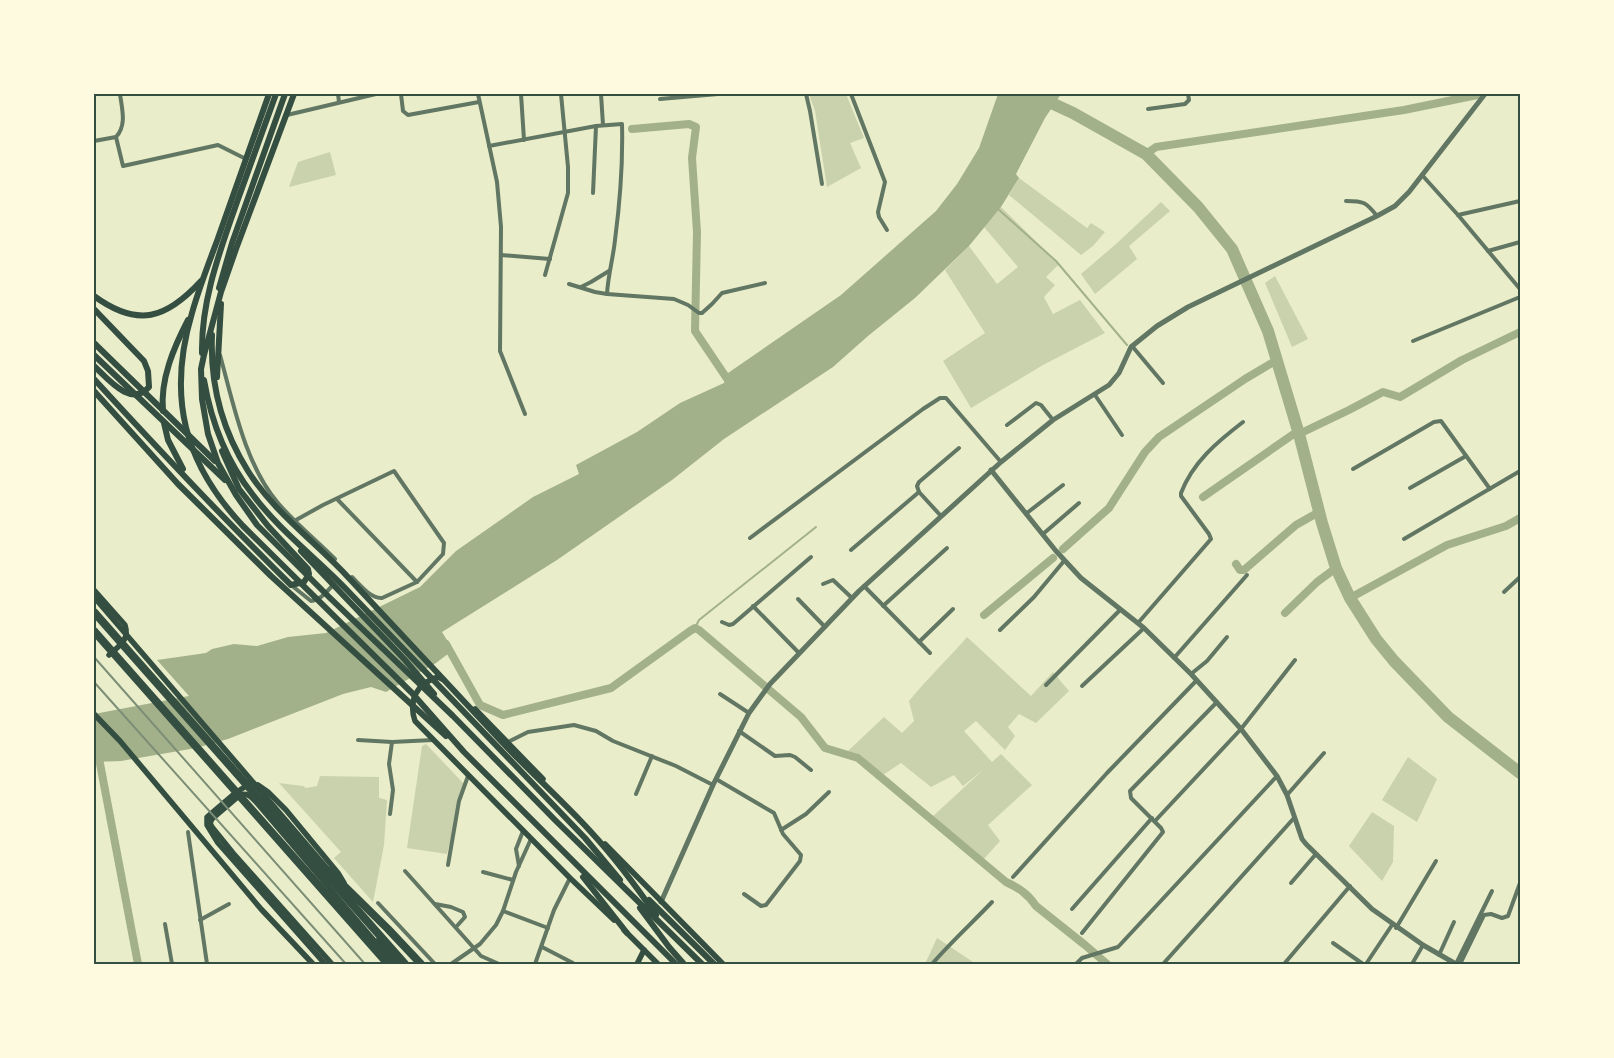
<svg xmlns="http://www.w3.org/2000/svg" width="1614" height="1058" font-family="Figtree,sans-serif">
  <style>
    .green { fill: #cad2ad }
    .water { fill: #a3b18a }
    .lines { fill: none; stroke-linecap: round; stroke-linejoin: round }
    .stream { stroke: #a3b18a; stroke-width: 2 }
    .canal { stroke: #a3b18a; stroke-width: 8 }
    .river { stroke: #a3b18a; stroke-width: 12 }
    .minor { stroke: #617663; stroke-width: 4 }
    .tertiary { stroke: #617663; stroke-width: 5 }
    .secondary { stroke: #344e41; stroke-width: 5.5 }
    .primary { stroke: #344e41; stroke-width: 6 }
    .motorway { stroke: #344e41; stroke-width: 8 }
    .rail { stroke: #7c8e77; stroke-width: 2 }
    .neatline { fill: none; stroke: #344e41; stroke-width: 2 }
  </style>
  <rect width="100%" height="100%" fill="#e9edc9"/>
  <g class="green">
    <path d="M809 94H846L864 138 850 143 861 168 827 187 815 111Z"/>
    <path d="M330 152 336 175 289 187 298 162Z"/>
    <path d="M1019 178 1087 228 1091 223 1105 232 1093 246 1081 255 1009 195Z"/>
    <path d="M1161 202 1170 211 1129 246 1137 259 1095 294 1081 274 1116 244Z"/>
    <path d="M1001 207 1059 264 1046 277 1055 285 1044 297 1053 314 1080 300 1105 333 1043 365 971 408 943 361 985 333 945 270 969 246 997 284 1018 267 984 227Z"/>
    <path d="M1275 276 1308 339 1292 347 1265 283Z"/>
    <path d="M967 637 1031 696 1053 672 1069 691 1036 723 1019 714 1008 727 1015 736 1005 750 976 721 964 731 992 762 1001 754 1032 785 988 825 1000 841 983 860 932 817 983 770 963 786 954 775 931 787 901 763 883 775 861 755 848 751 884 717 902 733 914 721 909 701C927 679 948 659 967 637Z"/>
    <path d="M426 744 464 784 447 854 407 848 422 746Z"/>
    <path d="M1408 757 1437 779 1417 822 1382 800Z"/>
    <path d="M320 776 379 777V798L387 800 384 845 373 902 334 858 341 852 279 783 303 786 306 788 317 786Z"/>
    <path d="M1372 812 1394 826 1393 862 1382 881 1349 846Z"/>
    <path d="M937 938 976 964H925Z"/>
  </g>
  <path class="water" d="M998 94H1061L1045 118 1016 174 1019 178 1001 207 969 246 915 298 868 336 833 367 724 439 672 480 557 560 442 632 453 650 436 663 386 692 371 687 343 694 228 739 196 748 121 761 94 762V714L189 696 157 660 206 653 212 649 234 644 257 646 288 637 326 633 420 587 456 551 533 497 579 474 576 465 637 432 680 403 724 383 728 373 841 295 936 211 957 184 979 148Z"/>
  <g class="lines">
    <g class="stream">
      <path d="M998 209 1056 261 1127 345"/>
      <path d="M695 628 699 620 816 527"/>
    </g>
    <g class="canal">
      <path d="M632 129 689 124 696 127 692 158 697 232 695 331 732 386"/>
      <path d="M1146 154 1156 147 1404 110 1482 94"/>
      <path d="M1299 434 1349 410 1383 392 1400 397 1462 360 1520 332"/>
      <path d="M1203 497 1298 431"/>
      <path d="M1063 549 1109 508 1145 452 1159 437 1245 379 1277 360"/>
      <path d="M1236 564 1240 570H1244L1296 525 1319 512"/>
      <path d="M1350 598 1447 545 1506 526 1520 518"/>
      <path d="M1285 613 1317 582 1336 568"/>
      <path d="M984 615 1053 558"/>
      <path d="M446 644 480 705 503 715 611 688 690 631 695 628 699 630 801 717 825 748 858 758 1006 882C1019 888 1028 894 1036 906L1085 945 1107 964"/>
      <path d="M98 753 138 964"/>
    </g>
    <path class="river" d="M1032 94 1073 113 1146 154 1198 207 1232 249 1268 331 1299 434 1322 523 1336 568 1350 598 1376 639 1394 661 1448 717 1520 773"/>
    <g class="minor">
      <path d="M120 94C122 109 127 125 116 137L123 166 218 145 246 159"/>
      <path d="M338 94 339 102"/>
      <path d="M401 94 403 111 408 115 479 102"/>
      <path d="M478 94 497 182 501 227 500 351 525 414"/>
      <path d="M521 94 524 140"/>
      <path d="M601 94 603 125"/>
      <path d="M806 94 810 111 822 184"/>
      <path d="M851 94 885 182 878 212 879 217 887 230"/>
      <path d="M660 99 718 94"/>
      <path d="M1148 109 1185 104 1189 100 1188 94"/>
      <path d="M287 115 376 94"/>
      <path d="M94 141 116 137"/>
      <path d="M489 146 596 126 622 124C623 162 620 202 615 240 613 259 608 275 607 294L595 292 569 284"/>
      <path d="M1422 175 1458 215 1520 289"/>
      <path d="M593 193 596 126"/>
      <path d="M1346 201C1364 201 1366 202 1377 216"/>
      <path d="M1458 215 1520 201"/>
      <path d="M1488 251 1520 242"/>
      <path d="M501 255 550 259"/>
      <path d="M545 275 568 193V167L561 94"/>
      <path d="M581 287 591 282 609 271"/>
      <path d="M607 294 674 299 688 305 699 313H702L712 304 722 293 765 283"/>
      <path d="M1413 341 1520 297"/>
      <path d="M1132 346 1163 383"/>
      <path d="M220 355C233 402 245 465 278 503 294 522 317 541 335 559"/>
      <path d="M1095 395 1122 435"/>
      <path d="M1007 425 1036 403 1041 405 1053 420"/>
      <path d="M1353 469 1434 422 1441 421 1490 489"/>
      <path d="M1410 488 1466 456"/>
      <path d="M337 499 417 582"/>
      <path d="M1027 513 1063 485"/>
      <path d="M941 516 919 492 917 486 919 482 959 448"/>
      <path d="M296 520 323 505 394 471 444 543 443 554 417 582 382 598C371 599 359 584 352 577"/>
      <path d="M1043 534 1079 503"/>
      <path d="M750 538 923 409 940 398H946L1001 462"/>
      <path d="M1404 539 1520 471"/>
      <path d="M851 550 919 492"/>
      <path d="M823 584 833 580 852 598"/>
      <path d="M291 585 311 601C321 600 327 591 334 584"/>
      <path d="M864 586 930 653"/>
      <path d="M1504 592 1520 577"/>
      <path d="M798 599 825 627"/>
      <path d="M753 606 799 653"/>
      <path d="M883 606 947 548"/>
      <path d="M722 622 729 625 733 624 811 557"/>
      <path d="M1138 623 1211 539 1209 534 1181 496V493C1193 462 1217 442 1243 422"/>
      <path d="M1000 630 1034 597 1064 561"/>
      <path d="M919 642 953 609"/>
      <path d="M1174 658 1247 575"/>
      <path d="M1191 674 1207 661 1227 637"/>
      <path d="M1046 685 1120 610"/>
      <path d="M1082 686 1144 628"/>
      <path d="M720 694 749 713"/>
      <path d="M739 731 775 756 790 755 795 757 811 770"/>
      <path d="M358 740 392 742 433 740"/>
      <path d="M508 742 528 732 574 725 596 731 613 741 676 766 713 785"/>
      <path d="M716 779 774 813 783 834 801 855 800 861 766 905 761 906 744 894"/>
      <path d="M636 794 652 756"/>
      <path d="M1287 795 1324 753"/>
      <path d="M390 814 393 790 389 764 392 742"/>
      <path d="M1155 821 1241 729 1295 660"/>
      <path d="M781 830 806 814 829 792"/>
      <path d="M188 832 207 964"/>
      <path d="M448 865 459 801 468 776"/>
      <path d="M519 866 516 849 523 831"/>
      <path d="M405 871 481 956 499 964"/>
      <path d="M483 872 513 880"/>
      <path d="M1013 877 1107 773 1196 681"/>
      <path d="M1291 883 1316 854"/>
      <path d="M378 903 435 964"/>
      <path d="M435 904 451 907 463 912 465 917 456 927"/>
      <path d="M1072 909 1152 818"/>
      <path d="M503 911 548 928"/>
      <path d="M200 920 229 904"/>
      <path d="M165 924 172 964"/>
      <path d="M1396 928 1436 861"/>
      <path d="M1082 933 1163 832 1161 828 1131 798 1130 791 1217 702"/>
      <path d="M1333 943 1363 964"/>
      <path d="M542 947 573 963"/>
      <path d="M1439 955 1454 922"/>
      <path d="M451 964 480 944 496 925 503 911 516 872 531 839"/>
      <path d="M535 964 554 910 570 878"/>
      <path d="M932 964C951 942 972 923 992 902"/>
      <path d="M1076 964 1082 958 1118 947 1277 776"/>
      <path d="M1163 964 1294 818"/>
      <path d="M1284 964 1350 886"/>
      <path d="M1366 964 1392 925"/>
      <path d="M1412 964 1423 945"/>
      <path d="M1456 964 1492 891"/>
      <path d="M1460 964 1484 915 1491 914 1502 918 1508 916 1520 883"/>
    </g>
    <g class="tertiary">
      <path d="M991 470 1056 551 1081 578 1144 628 1191 674 1241 729 1277 776 1287 795 1302 839 1306 844 1372 909 1423 945 1456 964"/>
      <path d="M661 902 713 785 749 713 770 684 859 591 1001 462 1053 420 1109 385 1119 373 1131 347 1157 326 1188 307 1377 216 1395 206 1409 192 1485 94"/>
    </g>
    <g class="secondary">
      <path d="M94 590 125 625C130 640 119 646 109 655"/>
      <path d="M94 597 331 873"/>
      <path d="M444 680 438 677C417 683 408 700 415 721L570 878 614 920"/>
      <path d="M475 709 543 779"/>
      <path d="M94 714 120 741 261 909 313 964"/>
      <path d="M249 784 234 794 207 817V825L218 843 325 964"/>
      <path d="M258 785 268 792 286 810 338 873 344 883"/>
      <path d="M605 844 723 964"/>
      <path d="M624 930 658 964"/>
      <path d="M379 939 400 964"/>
      <path d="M332 964 233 853 212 827 210 823 212 819 240 795C248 792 252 798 257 803L394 964"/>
      <path d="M637 964 644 950"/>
    </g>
    <g class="primary">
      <path d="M269 94C252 143 234 192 217 241 208 265 199 288 192 313 167 397 184 463 243 526L412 693 464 752 676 964"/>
      <path d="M294 94 236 249 221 292 204 355 201 369 202 399 208 434 218 463 236 495 257 525 329 597 453 716 555 820 702 964"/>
      <path d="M219 288 232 243 285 94"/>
      <path d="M94 296C138 328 166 319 201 281"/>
      <path d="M94 309 144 361 148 371 149 387C131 408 108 379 94 366"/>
      <path d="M212 335C210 383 222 430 248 471 273 511 314 541 346 575 398 630 449 686 501 741 530 772 562 800 591 832 615 858 636 886 656 915"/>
      <path d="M94 343 215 461"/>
      <path d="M202 353C201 300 220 251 237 202 250 166 263 130 276 94"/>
      <path d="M94 355 225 480"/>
      <path d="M217 377 221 304"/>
      <path d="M94 379C158 449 223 518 291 585L304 582 309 574 308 569 268 526 239 489 222 451"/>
      <path d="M204 380C211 421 227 462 253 495 279 530 315 557 346 589 425 672 505 755 585 838L620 880"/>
      <path d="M94 391 178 484 271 576 446 736"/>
      <path d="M163 411C160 379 174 347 188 320"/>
      <path d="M164 423 168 440 183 469"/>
      <path d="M301 551 405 660 434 694"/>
      <path d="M583 877 627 933"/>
      <path d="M649 900 714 964"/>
      <path d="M640 908 669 947 684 964"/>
    </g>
    <g class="motorway">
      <path d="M94 612 405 964"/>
      <path d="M94 631 388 964"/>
      <path d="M329 871 388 929 421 964"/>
    </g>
    <g class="rail">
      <path d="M94 657 365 964"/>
      <path d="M94 682 346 964"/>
    </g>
  </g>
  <rect width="1614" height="1058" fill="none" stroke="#fefae0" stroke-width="190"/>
  <rect x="95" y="95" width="1424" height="868" class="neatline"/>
</svg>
